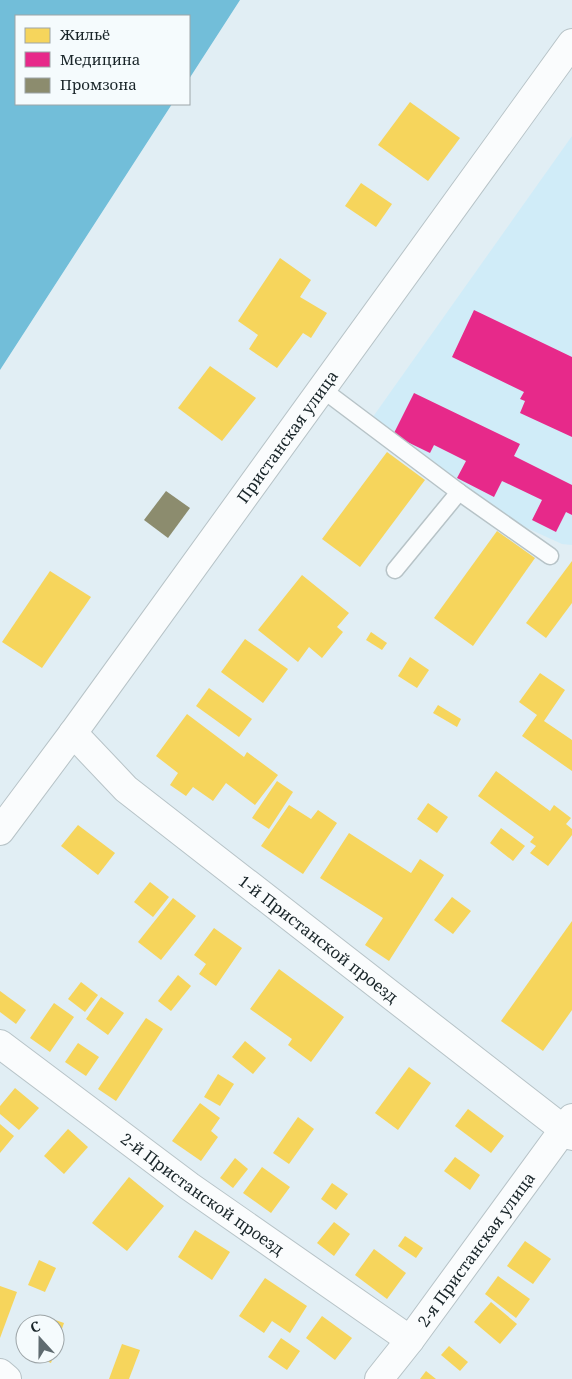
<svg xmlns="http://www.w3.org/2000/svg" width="572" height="1379" font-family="'Noto Serif',serif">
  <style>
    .built { fill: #d0ecf8 }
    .water { fill: #72bed9 }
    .homes { fill: #f6d55c }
    .health { fill: #e7298a }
    .industry { fill: #8c8c6e }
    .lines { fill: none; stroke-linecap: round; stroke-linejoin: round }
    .lane-casing { stroke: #b7c3c7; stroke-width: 19 }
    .street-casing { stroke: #b7c3c7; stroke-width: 30 }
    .lane { stroke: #fafcfd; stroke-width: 16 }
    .street { stroke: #fafcfd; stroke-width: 28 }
    .labels { text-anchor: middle; stroke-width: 5; stroke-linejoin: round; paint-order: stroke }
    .street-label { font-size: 16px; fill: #192529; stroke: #f5fbfd }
  </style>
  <rect width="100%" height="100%" fill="#e1eef4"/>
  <path class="built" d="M572 136V545L562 544 518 524 370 421Z"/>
  <path class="water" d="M0 0H240L189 79V16H16V104H172L0 370Z"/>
  <g class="homes">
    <path d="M410 102 460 138 428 181 378 145Z"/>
    <path d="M361 183 392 204 376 227 345 206Z"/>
    <path d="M280 258 311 280 300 297 327 313 311 338 303 333 277 368 249 349 258 335 238 321Z"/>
    <path d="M210 366 256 398 222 441 178 408Z"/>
    <path d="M387 452 425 480 360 567 322 539Z"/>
    <path d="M497 531 535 558 473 646 434 618Z"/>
    <path d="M572 561V603L546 638 526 623Z"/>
    <path d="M50 571 91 597 42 668 2 642Z"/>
    <path d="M302 575 349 613 337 627 343 632 322 658 309 647 298 662 258 630Z"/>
    <path d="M371 632 387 643 382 650 366 640Z"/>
    <path d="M245 639 288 669 263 703 221 672Z"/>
    <path d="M410 657 429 670 417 688 398 676Z"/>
    <path d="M540 673 565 690 544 721 572 740V771L522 736 537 715 519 702Z"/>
    <path d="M209 688 252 719 239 737 196 706Z"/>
    <path d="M438 705 461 719 457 727 433 713Z"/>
    <path d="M187 714 244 757 247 752 278 775 255 805 226 783 213 801 193 787 186 796 170 785 178 773 156 756Z"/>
    <path d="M496 771 550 811 554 805 571 818 566 824 572 829V835L548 866 530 853 536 846 530 842 534 837 478 796Z"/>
    <path d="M277 781 293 792 269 829 252 818Z"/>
    <path d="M428 803 448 817 437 833 417 819Z"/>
    <path d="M289 805 311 819 318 810 337 823 303 874 261 846Z"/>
    <path d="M78 825 115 853 98 875 61 846Z"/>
    <path d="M501 828 525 846 513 861 490 843Z"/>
    <path d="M349 833 411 873 420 859 444 875 389 961 365 945 383 918 320 878Z"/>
    <path d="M150 882 169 897 153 917 134 902Z"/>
    <path d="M452 897 471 911 453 934 434 920Z"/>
    <path d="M173 898 196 916 161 960 138 942Z"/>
    <path d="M572 921V1010L543 1051 501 1021Z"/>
    <path d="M214 928 242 948 216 986 199 974 206 964 194 955Z"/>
    <path d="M279 969 344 1017 311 1062 288 1045 292 1039 250 1009Z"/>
    <path d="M178 975 191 986 171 1011 158 1001Z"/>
    <path d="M81 982 98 995 85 1012 68 999Z"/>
    <path d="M0 991 26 1010 16 1024 0 1012Z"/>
    <path d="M101 997 124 1013 108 1035 86 1019Z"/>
    <path d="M54 1003 74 1017 50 1052 30 1038Z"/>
    <path d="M146 1018 163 1029 116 1101 98 1089Z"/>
    <path d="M245 1041 266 1058 253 1074 232 1057Z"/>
    <path d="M78 1043 99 1057 86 1076 65 1062Z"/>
    <path d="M409 1067 431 1083 398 1130 375 1113Z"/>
    <path d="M218 1074 234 1084 220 1106 204 1097Z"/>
    <path d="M15 1088 39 1108 19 1130 0 1114V1106Z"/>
    <path d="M200 1103 220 1118 211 1131 218 1137 201 1161 172 1141Z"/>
    <path d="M468 1109 504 1136 491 1153 455 1126Z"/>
    <path d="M298 1117 314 1129 289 1164 273 1153Z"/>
    <path d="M0 1124 14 1136 0 1153Z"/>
    <path d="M68 1129 88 1147 64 1174 44 1156Z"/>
    <path d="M455 1157 480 1175 470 1190 444 1171Z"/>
    <path d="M235 1158 248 1169 233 1188 220 1178Z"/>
    <path d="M262 1167 290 1187 271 1213 243 1193Z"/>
    <path d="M129 1177 164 1206 127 1251 92 1223Z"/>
    <path d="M332 1183 348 1194 336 1210 321 1199Z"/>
    <path d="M334 1222 350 1234 334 1256 317 1243Z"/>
    <path d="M195 1230 230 1252 212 1280 178 1257Z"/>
    <path d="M405 1236 423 1248 416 1258 398 1246Z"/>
    <path d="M525 1241 551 1259 533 1284 507 1266Z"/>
    <path d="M374 1249 406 1273 387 1299 355 1275Z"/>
    <path d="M39 1260 56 1268 45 1292 28 1285Z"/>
    <path d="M498 1276 530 1299 516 1318 485 1294Z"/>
    <path d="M265 1278 307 1306 290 1333 272 1321 264 1333 239 1316Z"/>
    <path d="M0 1286 17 1292 0 1338Z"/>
    <path d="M491 1302 517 1324 500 1344 474 1322Z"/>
    <path d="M41 1315 64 1323 55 1349V1324H38Z"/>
    <path d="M322 1316 352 1338 335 1360 306 1338Z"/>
    <path d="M281 1338 300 1351 287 1370 268 1357Z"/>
    <path d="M122 1344 140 1350 129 1379H109Z"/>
    <path d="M449 1346 468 1362 460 1371 441 1355Z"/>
    <path d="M29 1354H54L51 1363Z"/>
    <path d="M426 1371 436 1379H420Z"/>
  </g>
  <g class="health">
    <path d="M474 310 572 357V437L520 413 525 401 520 399 524 392 452 357Z"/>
    <path d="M414 393 520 444 514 456 572 485V515L566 512 556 532 532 520 542 500 502 481 494 497 457 478 466 461 434 445 430 453 393 435Z"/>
  </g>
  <path class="industry" d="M166 491 190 508 168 538 144 520Z"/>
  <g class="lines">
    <defs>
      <g id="lane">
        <path d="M322 389 459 492 395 570"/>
        <path d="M459 492 550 556"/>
      </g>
      <g id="street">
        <path id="s1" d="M73 733 126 789 572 1136"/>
        <path id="s2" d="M0 831 73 733 572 43"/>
        <path id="s3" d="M0 1044 189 1186 410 1340"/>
        <path d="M0 1373 7 1379"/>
        <path id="s4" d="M379 1379 410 1340 572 1118"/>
      </g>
    </defs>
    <use href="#lane" class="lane-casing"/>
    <use href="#street" class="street-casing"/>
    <use href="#lane" class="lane"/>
    <use href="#street" class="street"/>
  </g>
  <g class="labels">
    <g class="street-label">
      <text dy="6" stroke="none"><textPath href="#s2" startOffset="488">Пристанская улица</textPath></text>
      <text dy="6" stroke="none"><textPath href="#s1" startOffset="321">1-й Пристанской проезд</textPath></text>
      <text dy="6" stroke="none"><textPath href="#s3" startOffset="252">2-й Пристанской проезд</textPath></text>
      <text dy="6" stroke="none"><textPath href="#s4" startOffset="162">2-я Пристанская улица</textPath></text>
    </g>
  </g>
  <rect x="15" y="15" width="175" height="90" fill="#f5fbfd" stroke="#9da5a8"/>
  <rect x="25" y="28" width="25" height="15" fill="#f6d55c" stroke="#9da5a8"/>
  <text x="60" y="40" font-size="15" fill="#192529">Жильё</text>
  <rect x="25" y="52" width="25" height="15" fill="#e7298a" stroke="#9da5a8"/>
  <text x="60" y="65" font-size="15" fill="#192529">Медицина</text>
  <rect x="25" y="78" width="25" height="15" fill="#8c8c6e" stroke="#9da5a8"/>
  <text x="60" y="90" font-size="15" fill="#192529">Промзона</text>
  <g transform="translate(40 1339) rotate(339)"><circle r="24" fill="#f5fbfd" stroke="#9da5a8"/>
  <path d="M0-4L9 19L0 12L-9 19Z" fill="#5f6b70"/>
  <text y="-8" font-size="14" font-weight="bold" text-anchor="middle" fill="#192529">С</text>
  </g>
</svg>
